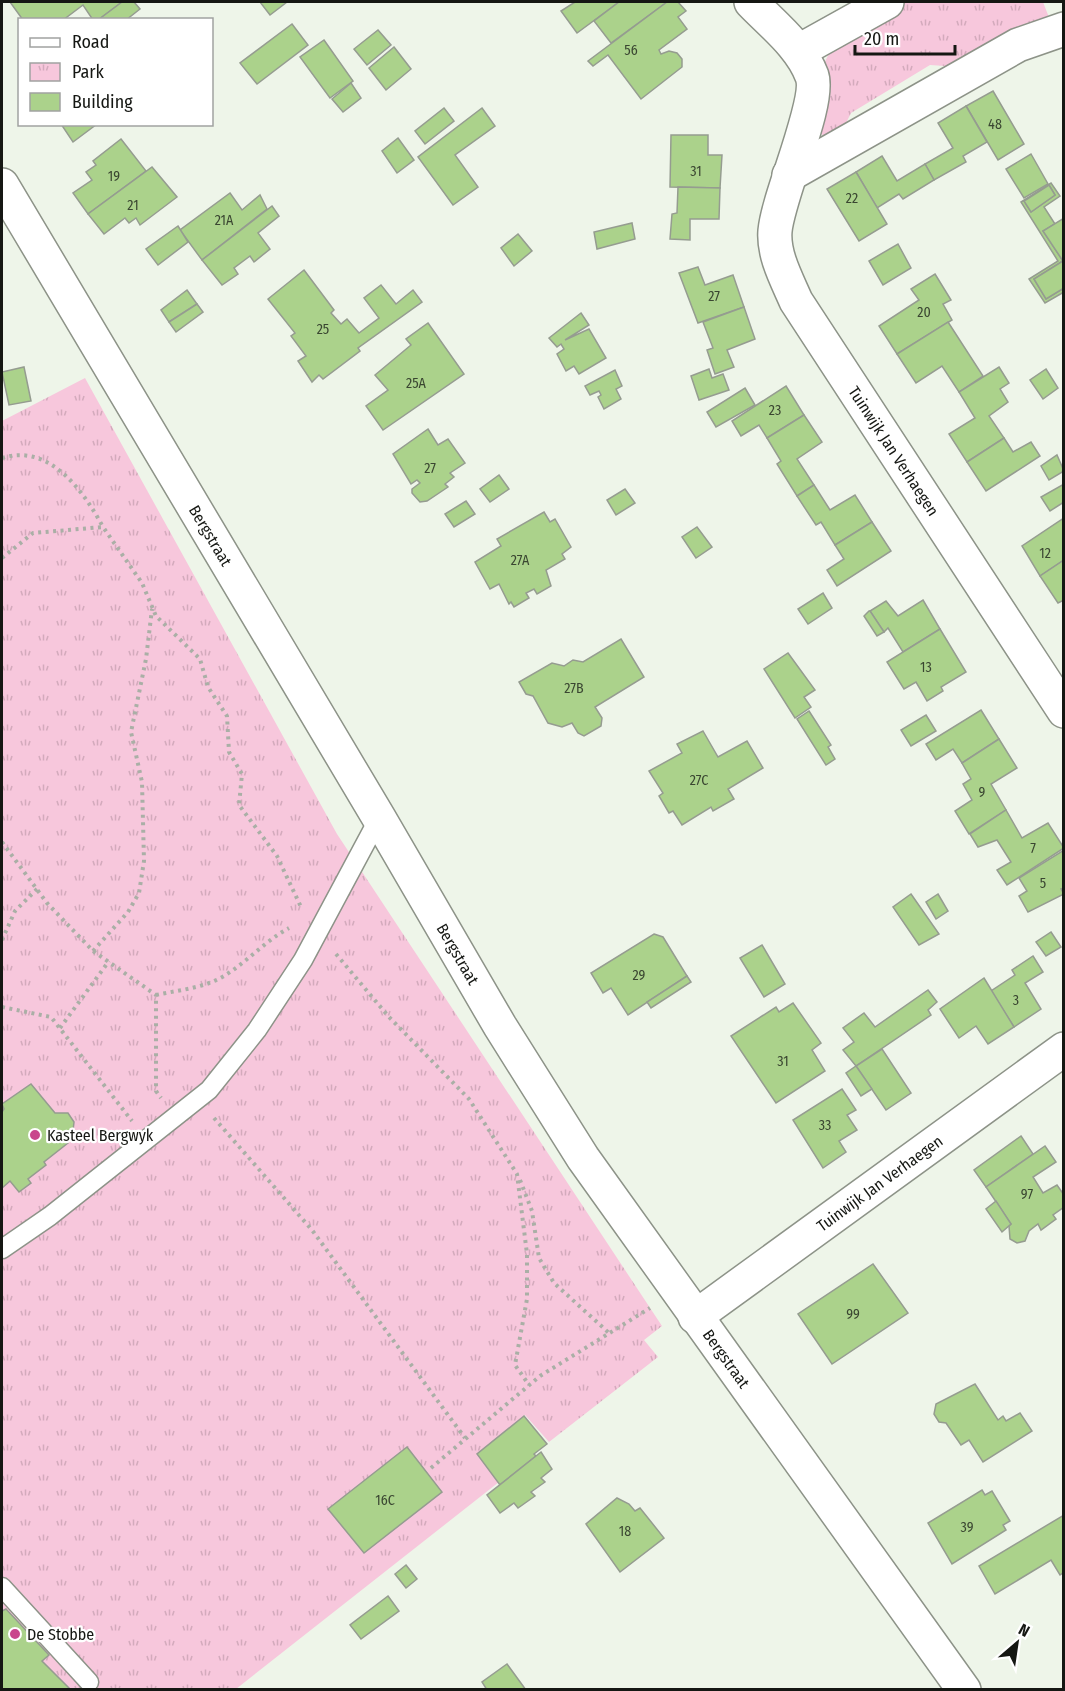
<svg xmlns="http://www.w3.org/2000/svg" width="1065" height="1691" font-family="'Fira Sans Condensed',sans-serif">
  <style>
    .park { fill: url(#park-tufts) }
    .building { fill: #abd28b; stroke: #959c90; stroke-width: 1.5; fill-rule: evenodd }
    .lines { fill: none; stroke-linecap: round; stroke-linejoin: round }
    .service-casing { stroke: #8d9388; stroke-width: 21 }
    .minor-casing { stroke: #8d9388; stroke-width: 36 }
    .path { stroke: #aaafa6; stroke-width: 4; stroke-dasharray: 3 4.5; stroke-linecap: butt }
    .service { stroke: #fff; stroke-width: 18 }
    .minor { stroke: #fff; stroke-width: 33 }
    .poi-dot { fill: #c9468c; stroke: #fff; stroke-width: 2 }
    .labels { text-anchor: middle; stroke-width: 4.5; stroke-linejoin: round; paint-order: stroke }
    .number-label { font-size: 14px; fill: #3a4631 }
    .street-label { font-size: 16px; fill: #151713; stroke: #fff }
    .poi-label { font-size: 16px; fill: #151713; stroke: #fff; text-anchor: start }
  </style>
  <defs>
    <pattern id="park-tufts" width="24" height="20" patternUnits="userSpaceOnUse" patternTransform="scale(1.5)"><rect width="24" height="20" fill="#f7c7dc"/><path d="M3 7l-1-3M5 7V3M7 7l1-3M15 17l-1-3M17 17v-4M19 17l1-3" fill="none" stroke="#d3aabc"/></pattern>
  </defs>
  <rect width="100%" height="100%" fill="#eef5e9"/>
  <g class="park">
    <path d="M906 2H1043L1050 20 960 67 930 65 851 113 840 135 828 140 816 129C819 109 819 87 823 68 832 33 878 17 906 2Z"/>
    <path d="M85 378 337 834 662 1326 644 1340 658 1357 549 1442 525 1415 478 1454 499 1482 236 1689 2 1690V421Z"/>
  </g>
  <g class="building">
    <path d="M10 2H122L98 20H93L83 5 63 20H23Z"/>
    <path d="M122 2H134L140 9 126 20H98Z"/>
    <path d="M260 2H287L270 15Z"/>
    <path d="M575 2H619L577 33 561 11Z"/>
    <path d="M619 2H667L611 43 594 21Z"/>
    <path d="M667 2H678L686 11 678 17 687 29 659 50 661 54 669 51 677 53 682 59V67L641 99 608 55 593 66 588 61Z"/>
    <path d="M292 24 308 45 257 84 240 63Z"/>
    <path d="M378 30 391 45 367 65 354 49Z"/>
    <path d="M324 40 353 81 330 98 300 57Z"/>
    <path d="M394 47 411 69 386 90 369 68Z"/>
    <path d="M351 83 361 98 343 112 332 99Z"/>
    <path d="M993 91 1024 144 998 160 966 106Z"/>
    <path d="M966 106 987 142 963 156 966 162 934 180 925 164 953 148 938 123Z"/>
    <path d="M444 108 454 121 425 144 415 131Z"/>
    <path d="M482 108 495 126 455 155 478 187 453 205 418 157Z"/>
    <path d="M61 124H97L73 142Z"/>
    <path d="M671 135H708V155H722L720 188 670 187Z"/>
    <path d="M398 138 414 160 397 173 382 151Z"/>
    <path d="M121 139 146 171 88 214 73 193 92 180 86 172 96 165 93 161Z"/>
    <path d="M1031 154 1048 184 1024 198 1006 169Z"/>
    <path d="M882 156 897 181 925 164 934 180 903 199 899 194 877 208 856 172Z"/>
    <path d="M152 167 177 197 140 225 136 218 129 223 125 218 104 234 88 214Z"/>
    <path d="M856 172 887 224 859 241 827 189Z"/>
    <path d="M1051 183 1060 196 1044 207 1055 224 1043 231 1063 261 1034 279 1046 299 1064 288V292L1045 303 1029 279 1058 261 1021 202ZM1049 185 1055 195 1031 212 1024 201Z"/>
    <path d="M1049 185 1055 195 1031 212 1024 201Z"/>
    <path d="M678 187 720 188 719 219H690V240L670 239 672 214 677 213Z"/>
    <path d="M230 193 242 210 260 195 267 209 202 260 180 230Z"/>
    <path d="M272 206 279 216 258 233 270 249 254 262 250 256 234 268 238 274 222 285 202 260Z"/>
    <path d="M1064 218V288L1046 299 1034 279 1063 261 1043 231Z"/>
    <path d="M632 223 635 239 597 249 594 232Z"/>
    <path d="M178 226 188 242 158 265 146 249Z"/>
    <path d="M518 234 532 251 514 266 501 248Z"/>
    <path d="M898 244 911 268 883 285 869 261Z"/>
    <path d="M698 267 705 285 733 275 744 307 698 323 679 273Z"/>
    <path d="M304 270 334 310 331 313 341 324 347 319 359 333 379 318 364 298 381 285 396 304 413 290 422 302 358 348 360 351 323 379 319 375 312 382 298 361 306 356 291 336 295 333 268 299Z"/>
    <path d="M935 274 951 300 943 304 952 320 897 354 879 326 919 300 911 289Z"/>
    <path d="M187 290 197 304 169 322 161 310Z"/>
    <path d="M197 304 203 312 176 332 169 322Z"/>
    <path d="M744 307 755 339 727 350 734 367 715 374 707 350 713 348 703 322Z"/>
    <path d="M581 313 589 325 565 340 589 329 606 358 579 374 574 366 566 371 557 354 564 349 561 344 557 347 549 338Z"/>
    <path d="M948 322 983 376 959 392 942 366 916 383 897 354Z"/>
    <path d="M428 323 464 374 383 430 366 406 388 390 375 375 411 345 406 339Z"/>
    <path d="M24 367 31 401 9 405 2 372Z"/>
    <path d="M999 367 1009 383 1000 389 1008 402 989 416 1004 438 967 462 949 434 975 418 959 392Z"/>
    <path d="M709 369 712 378 723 374 729 390 699 400 691 376Z"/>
    <path d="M1046 369 1058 388 1043 399 1030 380Z"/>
    <path d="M615 370 622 386 616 389 621 399 604 409 598 397 601 395 599 391 590 395 585 386Z"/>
    <path d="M786 386 804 415 767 438 759 425 741 436 732 421Z"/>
    <path d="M745 388 755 405 716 427 707 412Z"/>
    <path d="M804 415 822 442 797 459 814 485 797 496 777 464 781 461 767 438Z"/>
    <path d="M428 429 438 445 448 439 465 463 450 473 454 477 445 484 448 487 427 501 420 502 412 493V489L420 483 417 480 411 484 393 454Z"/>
    <path d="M1004 438 1013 452 1031 442 1040 456 986 491 967 462Z"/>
    <path d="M1057 455 1064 471 1049 480 1041 466Z"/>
    <path d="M499 475 509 489 490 502 480 489Z"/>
    <path d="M1064 484V502L1050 511 1041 497Z"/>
    <path d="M814 485 830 510 855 495 872 522 835 545 821 522 816 525 797 496Z"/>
    <path d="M625 489 635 503 616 515 607 500Z"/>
    <path d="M466 501 475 514 454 527 445 514Z"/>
    <path d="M544 512 550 522 555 519 571 547 562 554 565 559 546 570 551 586 537 594 534 589 526 593 529 598 514 607 511 602 509 604 499 584 490 589 475 562 501 546 497 539Z"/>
    <path d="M1064 518V560L1040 576 1022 546Z"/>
    <path d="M872 522 891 551 837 586 827 570 844 559 835 545Z"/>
    <path d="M697 527 712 547 696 558 682 537Z"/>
    <path d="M1064 560V600L1058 603 1040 576Z"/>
    <path d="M823 593 832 608 808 624 798 609Z"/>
    <path d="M923 600 940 629 903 652 888 628 884 632 870 611 886 601 898 616Z"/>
    <path d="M869 611H870L884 632 877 636 864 616Z"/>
    <path d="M940 629 966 672 941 687 943 691 927 701 916 682 904 689 887 662Z"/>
    <path d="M621 639 644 677 595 707 602 718 601 726 584 736 578 733 572 723 562 727 548 723 533 696 526 694 519 682 552 663 564 666 573 660 583 662Z"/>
    <path d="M788 653 815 690 804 697 811 707 795 718 764 669Z"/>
    <path d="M981 710 999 739 962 763 953 749 936 760 926 744Z"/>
    <path d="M809 711 831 745 828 747 835 759 826 765 797 719Z"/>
    <path d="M926 715 936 731 911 746 901 730Z"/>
    <path d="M703 731 718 757 747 741 763 768 728 789 734 799 713 811 711 807 682 825 673 811 669 813 659 796 663 793 649 771 682 753 677 744Z"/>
    <path d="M999 739 1017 768 991 784 1006 810 969 834 955 811 972 800 963 784 971 779 962 763Z"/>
    <path d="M1006 810 1022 838 1048 823 1064 848 1007 885 997 870 1011 862 997 840 978 847 970 834Z"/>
    <path d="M1064 850V888L1061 889 1064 894 1028 912 1019 896 1027 891 1019 878Z"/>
    <path d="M911 894 939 934 919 945 893 907Z"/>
    <path d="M938 894 948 911 936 919 926 902Z"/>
    <path d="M1051 932 1061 947 1046 956 1036 942Z"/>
    <path d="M654 934 663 937 687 976 628 1015 611 988 603 993 591 973Z"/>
    <path d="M762 945 785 984 764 997 740 958Z"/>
    <path d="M1033 956 1043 972 1025 983 1041 1009 1014 1027 991 991 1015 975 1012 970Z"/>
    <path d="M687 976 691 982 651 1008 647 1002Z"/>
    <path d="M984 978 1014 1027 988 1044 976 1026 959 1038 940 1009Z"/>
    <path d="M928 990 937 1002 928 1010 931 1015 856 1066 843 1050 854 1042 843 1028 864 1013 875 1027Z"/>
    <path d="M793 1003 821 1043 812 1050 825 1071 776 1103 731 1036 776 1007 779 1012Z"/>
    <path d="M882 1049 911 1093 886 1110 856 1066Z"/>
    <path d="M856 1066 872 1089 861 1096 846 1073Z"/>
    <path d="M31 1084 55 1113H68L74 1122 73 1131 64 1139 68 1143 44 1162 46 1165 28 1179 31 1183 19 1192 10 1181 2 1188V1112L4 1109 2 1104Z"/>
    <path d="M842 1089 856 1110 847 1115 857 1130 839 1141 846 1152 823 1168 793 1120Z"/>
    <path d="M1021 1136 1033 1154 986 1187 974 1170Z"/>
    <path d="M1045 1146 1056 1162 1033 1177 1043 1193 1057 1185 1064 1195V1207L1053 1215 1056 1219 1041 1230 1038 1224 1029 1231 1025 1241 1017 1243 1010 1239 1009 1226 1011 1224 986 1187Z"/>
    <path d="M996 1201 1011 1224 1002 1232 986 1209Z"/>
    <path d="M873 1264 908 1313 832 1364 798 1314Z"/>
    <path d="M975 1384 998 1420 1003 1416 1006 1421 1020 1413 1032 1431 983 1462 969 1440 961 1445 946 1423 939 1422 934 1414 936 1404Z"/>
    <path d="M524 1416 547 1444 534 1454 536 1456 500 1485 477 1454Z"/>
    <path d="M407 1447 442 1492 364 1553 328 1509Z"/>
    <path d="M541 1452 552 1469 541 1478 545 1482 531 1492 535 1496 518 1508 514 1503 500 1513 487 1495Z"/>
    <path d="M982 1490 985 1495 992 1491 1010 1521 1003 1525 1006 1530 952 1564 928 1523Z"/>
    <path d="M617 1498 629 1504 635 1511 640 1508 664 1538 620 1572 586 1524Z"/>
    <path d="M1064 1515V1572L1060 1575 1051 1560 995 1594 979 1566Z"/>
    <path d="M406 1565 417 1579 406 1588 395 1574Z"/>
    <path d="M388 1596 399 1611 361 1639 350 1625Z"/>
    <path d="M6 1609 49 1655 42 1661 71 1690H2V1611Z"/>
    <path d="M507 1664 526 1690H487L482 1682Z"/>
  </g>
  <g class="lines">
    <defs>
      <g id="service">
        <path d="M2 1249 50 1216 209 1090 257 1030 303 960 379 818"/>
        <path d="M2 1587 89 1682"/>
      </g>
      <g id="minor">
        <path id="s1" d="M751 2C772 24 801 46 812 76 821 102 778 196 775 231 773 255 787 280 796 301L1064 711"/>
        <path d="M799 51 887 2"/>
        <path d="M789 175 1018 45 1064 29"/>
        <path id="s2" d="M2 185 379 818 500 1026 583 1158 964 1690"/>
        <path id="s3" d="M695 1317 1064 1049"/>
      </g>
    </defs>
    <use href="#service" class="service-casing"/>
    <use href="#minor" class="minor-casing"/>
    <g class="path">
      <path d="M2 458C49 443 83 490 103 527"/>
      <path d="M2 558 33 533 103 527 142 583 156 616 200 659 208 687 227 716 229 752 242 774 239 805 277 856 301 907"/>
      <path d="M2 842 47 903 93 951 156 995V1091L161 1098"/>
      <path d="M2 940 15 911 37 889"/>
      <path d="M93 951 128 912 139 893 144 861 142 782 131 732 146 659 152 609"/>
      <path d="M336 954 389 1017 469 1099 517 1174 527 1254V1299L515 1365 529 1385"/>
      <path d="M156 995C179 990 204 988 224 976 247 962 265 941 289 928"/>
      <path d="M2 1007 51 1017 132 1121"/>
      <path d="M60 1028 109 961"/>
      <path d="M214 1118 312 1230 465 1438"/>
      <path d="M520 1180 532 1211 539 1258 554 1283 609 1333"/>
      <path d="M431 1468 540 1376 650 1308"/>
    </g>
    <use href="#service" class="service"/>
    <use href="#minor" class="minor"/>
  </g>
  <g class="poi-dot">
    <circle cx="35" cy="1135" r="6"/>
    <circle cx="15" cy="1634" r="6"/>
  </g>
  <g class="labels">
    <g class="number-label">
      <text x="631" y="55">56</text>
      <text x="995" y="129">48</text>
      <text x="696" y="176">31</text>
      <text x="114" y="181">19</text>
      <text x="852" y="203">22</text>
      <text x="133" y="210">21</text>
      <text x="224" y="225">21A</text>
      <text x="714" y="301">27</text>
      <text x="924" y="317">20</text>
      <text x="323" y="334">25</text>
      <text x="416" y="388">25A</text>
      <text x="775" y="415">23</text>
      <text x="430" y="473">27</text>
      <text x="1045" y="558">12</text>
      <text x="520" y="565">27A</text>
      <text x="926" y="672">13</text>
      <text x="574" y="693">27B</text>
      <text x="699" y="785">27C</text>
      <text x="982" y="797">9</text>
      <text x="1033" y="853">7</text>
      <text x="1043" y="888">5</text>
      <text x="639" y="980">29</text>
      <text x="1016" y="1005">3</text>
      <text x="783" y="1066">31</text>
      <text x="825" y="1130">33</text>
      <text x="1027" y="1199">97</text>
      <text x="853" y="1319">99</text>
      <text x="385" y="1505">16C</text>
      <text x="967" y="1532">39</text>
      <text x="625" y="1536">18</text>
    </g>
    <g class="street-label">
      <text dy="6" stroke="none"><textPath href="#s1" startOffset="510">Tuinwijk Jan Verhaegen</textPath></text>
      <text dy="6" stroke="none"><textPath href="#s2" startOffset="408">Bergstraat</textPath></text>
      <text dy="6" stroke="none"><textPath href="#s2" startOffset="894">Bergstraat</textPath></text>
      <text dy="6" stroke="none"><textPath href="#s3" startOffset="228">Tuinwijk Jan Verhaegen</textPath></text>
      <text dy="6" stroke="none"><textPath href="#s2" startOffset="1380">Bergstraat</textPath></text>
    </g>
    <g class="poi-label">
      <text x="47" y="1141">Kasteel Bergwyk</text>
      <text x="27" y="1640">De Stobbe</text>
    </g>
  </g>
  <rect width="1065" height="1691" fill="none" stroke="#151713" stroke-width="6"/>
  <rect x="18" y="18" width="195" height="108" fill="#ffffff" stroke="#a1a2a1" stroke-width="1.5"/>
  <rect x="30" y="38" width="30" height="9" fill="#ffffff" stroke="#a1a2a1" stroke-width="1.5"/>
  <text x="72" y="48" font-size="18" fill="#151713">Road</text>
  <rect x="30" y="63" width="30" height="18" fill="url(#park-tufts)" stroke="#a1a2a1" stroke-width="1.5"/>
  <text x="72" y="78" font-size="18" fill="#151713">Park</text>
  <rect x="30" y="93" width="30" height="18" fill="#abd28b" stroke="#a1a2a1" stroke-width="1.5"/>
  <text x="72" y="108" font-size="18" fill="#151713">Building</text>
  <g transform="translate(1017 1643) rotate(29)" stroke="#ffffff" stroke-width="4.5" paint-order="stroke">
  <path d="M0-4.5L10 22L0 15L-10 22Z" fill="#151713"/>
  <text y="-9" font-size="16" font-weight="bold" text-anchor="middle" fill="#151713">N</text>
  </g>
  <path d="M855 45v9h100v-9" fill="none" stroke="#151713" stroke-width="3"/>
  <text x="864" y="45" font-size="18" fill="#151713" stroke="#ffffff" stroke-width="4.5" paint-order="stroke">20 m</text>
</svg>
